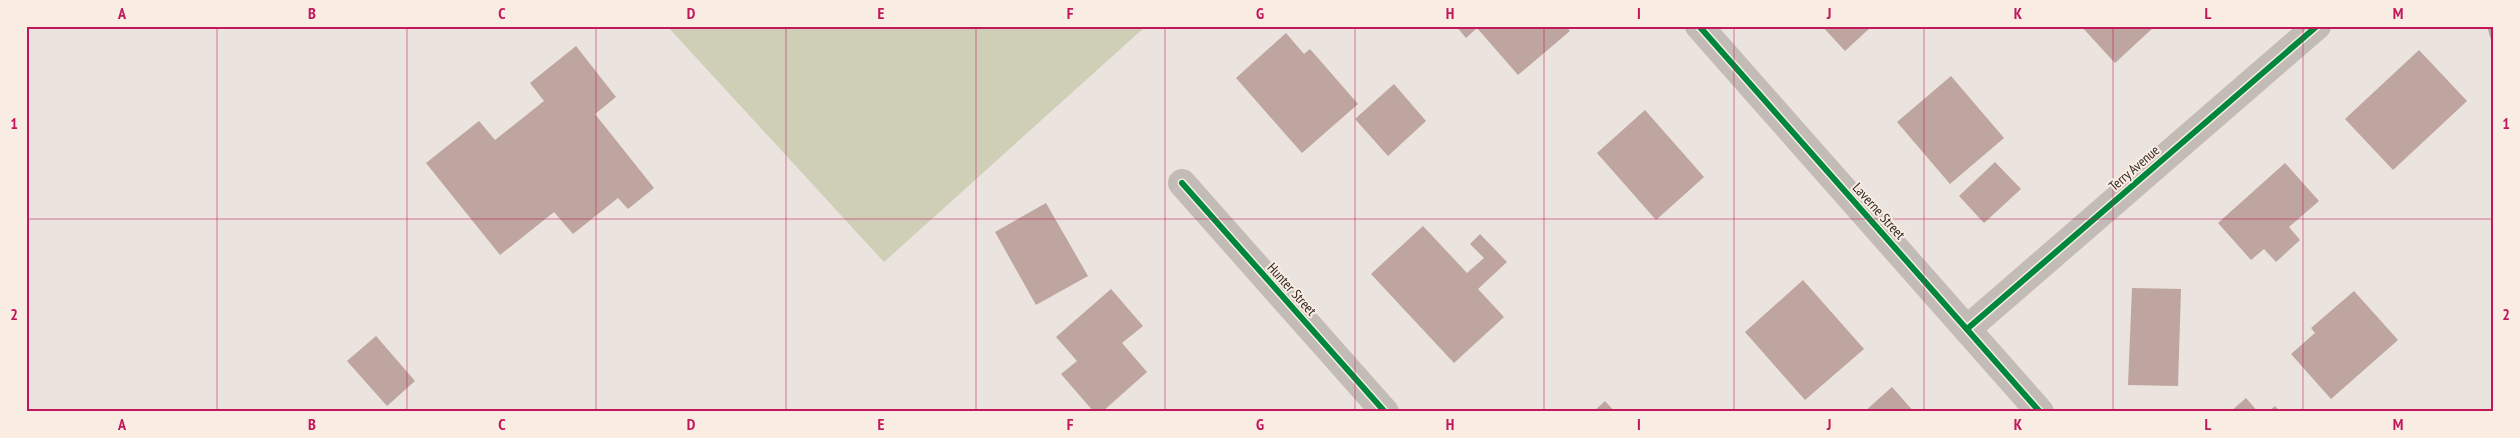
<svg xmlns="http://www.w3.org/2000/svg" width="2520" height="438" font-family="'PT Sans Narrow',sans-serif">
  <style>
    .green { fill: #cecfb6 }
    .building { fill: #bea59f }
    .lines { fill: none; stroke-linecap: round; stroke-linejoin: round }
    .street { stroke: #c3bbb6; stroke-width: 28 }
    .cycleway-casing { stroke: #f9ede3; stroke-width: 9 }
    .cycleway { stroke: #00873e; stroke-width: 6 }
    .grid { fill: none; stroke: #c2185b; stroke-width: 1; stroke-opacity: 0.55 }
    .labels { text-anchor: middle; stroke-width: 4; stroke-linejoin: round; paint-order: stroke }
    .street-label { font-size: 14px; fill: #332825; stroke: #f9ede3 }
    .neatline { fill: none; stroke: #c2185b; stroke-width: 2 }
    .grid-label { font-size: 16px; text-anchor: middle; font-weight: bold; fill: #c2185b }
  </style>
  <rect width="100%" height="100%" fill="#ebe3dd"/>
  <path class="green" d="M667 26H1146L884 262Z"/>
  <g class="building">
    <path d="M1456 26H1566L1570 31 1518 75 1477 28 1466 38Z"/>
    <path d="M1822 26H1872L1845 51Z"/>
    <path d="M2081 26H2155L2115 63Z"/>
    <path d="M2487 26H2494V47H2493Z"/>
    <path d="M1286 33 1304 54 1310 49 1358 104 1302 153 1236 78Z"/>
    <path d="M576 46 616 97 595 114 654 188 628 209 618 198 573 234 554 212 500 255 426 163 479 121 495 140 544 101 530 83Z"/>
    <path d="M2419 50 2467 101 2393 170 2345 119Z"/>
    <path d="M1951 76 2004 138 1950 184 1897 122Z"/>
    <path d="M1394 84 1426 121 1388 156 1355 119Z"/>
    <path d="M1645 110 1704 177 1656 220 1597 153Z"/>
    <path d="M1995 162 2021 189 1984 223 1959 196Z"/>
    <path d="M2285 163 2319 201 2289 227 2300 240 2276 262 2264 249 2251 260 2218 223Z"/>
    <path d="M1046 203 1088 276 1036 305 995 232Z"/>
    <path d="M1423 226 1467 273 1484 258 1470 244 1480 234 1507 262 1478 289 1504 317 1454 363 1371 274Z"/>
    <path d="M1803 280 1864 349 1805 400 1745 332Z"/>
    <path d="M2132 288 2181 289 2178 386 2128 385Z"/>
    <path d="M1111 289 1143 326 1122 343 1147 372 1102 412H1094L1061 374 1077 361 1056 337Z"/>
    <path d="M2354 291 2398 340 2331 399 2291 354 2315 333 2311 328Z"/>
    <path d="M376 336 415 381 387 406 347 361Z"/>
    <path d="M1892 387 1914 412H1864Z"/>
    <path d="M2246 398 2258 412H2230Z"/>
    <path d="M1605 401 1615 412H1593Z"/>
    <path d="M2275 406 2280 412H2268Z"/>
  </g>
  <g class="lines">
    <g class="street">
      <path d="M1699 26 2040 412"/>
      <path d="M1182 183 1385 412"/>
      <path d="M1967 329 2317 26"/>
    </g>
    <defs>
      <g id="cycleway">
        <path d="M1699 26 2040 412"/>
        <path d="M1182 183 1385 412"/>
        <path d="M1967 329 2317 26"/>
      </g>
    </defs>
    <use href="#cycleway" class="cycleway-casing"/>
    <use href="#cycleway" class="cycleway"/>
  </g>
  <path class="grid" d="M217 26V412M407 26V412M596 26V412M786 26V412M976 26V412M1165 26V412M1355 26V412M1544 26V412M1734 26V412M1924 26V412M2113 26V412M2303 26V412M26 219H2494"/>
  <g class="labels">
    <g class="street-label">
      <text transform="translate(2134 168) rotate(-41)" y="5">Terry Avenue</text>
      <text transform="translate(1879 211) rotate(48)" y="5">Laverne Street</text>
      <text transform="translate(1292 289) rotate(48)" y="5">Hunter Street</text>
    </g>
  </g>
  <rect width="2520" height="438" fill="none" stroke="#f9ede3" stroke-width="55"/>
  <rect x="28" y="28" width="2464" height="382" class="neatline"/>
  <g class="grid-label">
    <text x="122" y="19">A</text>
    <text x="312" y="19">B</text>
    <text x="502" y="19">C</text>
    <text x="691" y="19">D</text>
    <text x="881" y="19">E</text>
    <text x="1070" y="19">F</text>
    <text x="1260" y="19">G</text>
    <text x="1450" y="19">H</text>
    <text x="1639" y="19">I</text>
    <text x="1829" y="19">J</text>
    <text x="2018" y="19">K</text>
    <text x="2208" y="19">L</text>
    <text x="2398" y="19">M</text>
    <text x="14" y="129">1</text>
    <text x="2506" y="129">1</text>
    <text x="14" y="320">2</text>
    <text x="2506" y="320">2</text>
    <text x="122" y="430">A</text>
    <text x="312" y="430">B</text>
    <text x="502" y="430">C</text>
    <text x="691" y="430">D</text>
    <text x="881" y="430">E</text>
    <text x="1070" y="430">F</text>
    <text x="1260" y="430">G</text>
    <text x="1450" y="430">H</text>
    <text x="1639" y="430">I</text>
    <text x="1829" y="430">J</text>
    <text x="2018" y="430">K</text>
    <text x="2208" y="430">L</text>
    <text x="2398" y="430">M</text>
  </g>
</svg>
